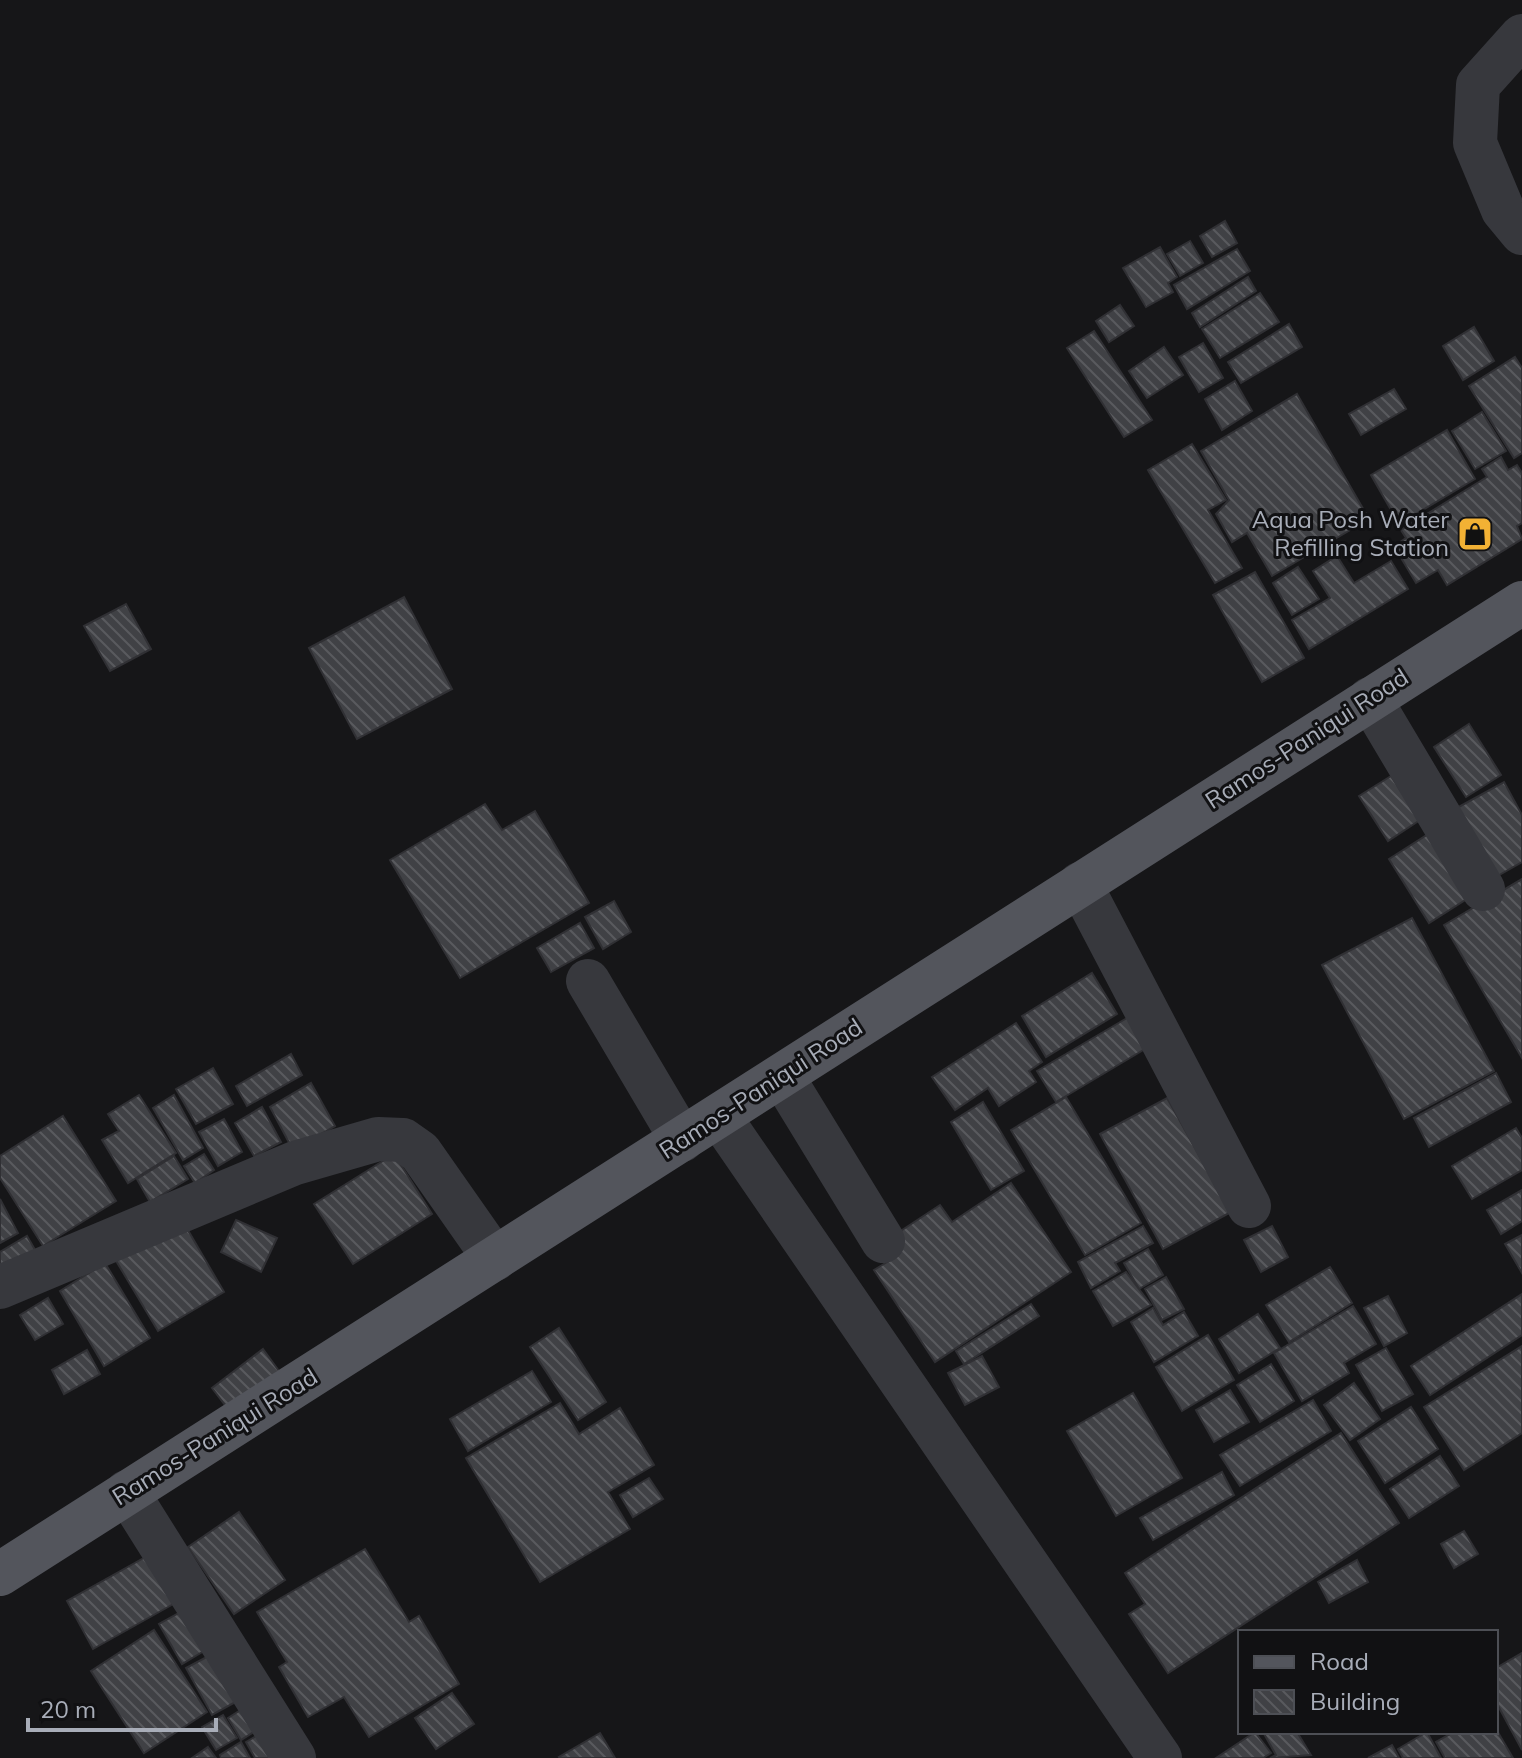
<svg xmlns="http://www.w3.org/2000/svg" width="1522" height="1758" font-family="Mulish,sans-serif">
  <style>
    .building { fill: url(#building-back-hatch); stroke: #303034; stroke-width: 2 }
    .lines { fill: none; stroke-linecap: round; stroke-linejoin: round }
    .minor { stroke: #37383d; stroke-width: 44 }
    .major { stroke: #53555c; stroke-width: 44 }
    .labels { text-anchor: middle; stroke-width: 6; stroke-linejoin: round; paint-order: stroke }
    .poi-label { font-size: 24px; fill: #a8adb8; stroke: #111113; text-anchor: end }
    .street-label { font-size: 24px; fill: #a8adb8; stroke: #111113 }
  </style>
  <defs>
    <pattern id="building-back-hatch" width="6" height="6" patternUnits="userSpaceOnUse" patternTransform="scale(2)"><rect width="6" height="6" fill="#404145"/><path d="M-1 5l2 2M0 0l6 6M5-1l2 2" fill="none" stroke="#595a5e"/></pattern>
  </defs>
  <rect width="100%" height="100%" fill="#161618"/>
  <g class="building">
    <path d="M1225 221 1237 243 1212 257 1200 236Z"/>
    <path d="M1190 241 1203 263 1180 276 1167 254Z"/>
    <path d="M1160 247 1177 277 1168 283 1173 292 1146 307 1123 268Z"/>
    <path d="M1237 249 1250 271 1187 309 1174 285Z"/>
    <path d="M1248 277 1256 291 1200 327 1192 313Z"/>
    <path d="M1260 293 1279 322 1220 358 1202 329Z"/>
    <path d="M1120 305 1134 326 1109 342 1096 321Z"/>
    <path d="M1289 324 1302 347 1241 383 1228 362Z"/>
    <path d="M1474 327 1494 361 1463 380 1443 346Z"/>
    <path d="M1094 331 1152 420 1124 437 1067 348Z"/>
    <path d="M1203 343 1223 378 1199 392 1179 357Z"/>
    <path d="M1164 347 1183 375 1147 398 1129 371Z"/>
    <path d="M1515 357 1522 368V453L1514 458 1469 386Z"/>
    <path d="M1235 381 1252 411 1222 430 1205 399Z"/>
    <path d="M1394 389 1406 409 1361 435 1349 414Z"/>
    <path d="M1297 394 1369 519 1272 576 1247 533 1232 542 1216 514 1229 500 1201 451Z"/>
    <path d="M1482 412 1506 451 1475 469 1452 431Z"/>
    <path d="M1447 430 1475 479 1399 524 1371 475Z"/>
    <path d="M1192 444 1226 500 1208 510 1242 568 1215 583 1148 470Z"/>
    <path d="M1501 457 1508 470 1517 465 1522 473V523L1517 526 1522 539 1447 585 1438 570 1416 583 1394 546 1406 538 1401 530 1487 477 1482 469Z"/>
    <path d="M1337 556 1354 583 1391 561 1408 589 1309 649 1292 620 1330 598 1313 571Z"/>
    <path d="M1298 567 1319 599 1292 615 1273 583Z"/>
    <path d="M1255 572 1304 658 1262 682 1213 595Z"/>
    <path d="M404 597 452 689 357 739 309 648Z"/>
    <path d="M126 604 151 649 110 671 84 626Z"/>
    <path d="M1469 724 1501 775 1466 797 1434 747Z"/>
    <path d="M1391 776 1420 820 1388 841 1359 796Z"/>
    <path d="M1504 782 1522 815V862L1494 878 1455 809Z"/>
    <path d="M485 804 502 830 535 811 589 903 460 978 390 860Z"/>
    <path d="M1430 833 1470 897 1429 923 1389 859Z"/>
    <path d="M1522 879V1058L1444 925Z"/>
    <path d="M614 901 631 932 603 949 585 917Z"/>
    <path d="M1412 918 1494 1071 1404 1119 1322 965Z"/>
    <path d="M580 923 594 948 551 972 537 948Z"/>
    <path d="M1092 973 1117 1014 1046 1057 1022 1016Z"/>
    <path d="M1127 1018 1145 1049 1056 1102 1037 1071Z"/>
    <path d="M1016 1023 1042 1062 1029 1071 1036 1082 999 1106 988 1088 955 1110 932 1077Z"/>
    <path d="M291 1054 302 1075 247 1106 236 1086Z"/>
    <path d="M213 1068 233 1104 196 1124 176 1089Z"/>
    <path d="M1496 1073 1511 1102 1429 1147 1414 1118Z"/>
    <path d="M311 1083 335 1126 293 1150 270 1107Z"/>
    <path d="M139 1095 176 1153 128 1183 102 1140 119 1131 108 1114Z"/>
    <path d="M174 1095 203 1148 183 1160 153 1108Z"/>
    <path d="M1066 1097 1141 1223 1085 1255 1011 1130Z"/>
    <path d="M1167 1098 1231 1212 1163 1249 1100 1134Z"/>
    <path d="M983 1102 1024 1171 991 1190 951 1122Z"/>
    <path d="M262 1107 281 1142 254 1156 235 1123Z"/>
    <path d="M63 1116 116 1201 43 1246 0 1178V1156Z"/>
    <path d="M224 1119 242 1152 218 1166 199 1132Z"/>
    <path d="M1516 1128 1522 1138V1170L1472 1199 1452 1166Z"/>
    <path d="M204 1154 214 1170 195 1183 184 1166Z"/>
    <path d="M394 1154 432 1214 353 1264 314 1204Z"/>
    <path d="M174 1156 188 1179 150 1202 137 1179Z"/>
    <path d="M1011 1183 1071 1272 935 1362 874 1270 897 1256 887 1240 940 1205 952 1222Z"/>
    <path d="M1522 1190V1221L1501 1234 1487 1210Z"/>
    <path d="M0 1199 18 1233 0 1243Z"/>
    <path d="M182 1220 224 1292 158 1331 115 1259Z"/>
    <path d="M236 1220 277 1238 261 1272 221 1252Z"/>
    <path d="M1143 1226 1153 1243 1115 1263 1120 1271 1091 1288 1078 1262Z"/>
    <path d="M1272 1226 1288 1257 1261 1272 1244 1240Z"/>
    <path d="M1522 1235V1273L1505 1244Z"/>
    <path d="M27 1236 38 1255 0 1277V1252Z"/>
    <path d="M1148 1249 1163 1275 1139 1289 1124 1263Z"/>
    <path d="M105 1263 150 1338 104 1366 60 1291Z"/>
    <path d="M1330 1267 1352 1303 1289 1342 1266 1305Z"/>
    <path d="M1126 1272 1151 1305 1113 1326 1093 1291Z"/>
    <path d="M1166 1277 1184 1309 1162 1320 1145 1289Z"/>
    <path d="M1522 1294V1335L1430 1395 1411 1366Z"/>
    <path d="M1388 1296 1407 1333 1384 1346 1364 1308Z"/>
    <path d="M48 1298 63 1324 35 1340 20 1315Z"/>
    <path d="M1031 1304 1039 1316 964 1364 956 1351Z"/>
    <path d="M1353 1306 1376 1344 1344 1363 1349 1373 1302 1401 1274 1353Z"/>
    <path d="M1153 1308 1163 1325 1184 1312 1198 1336 1154 1362 1131 1322Z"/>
    <path d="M1258 1314 1280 1348 1239 1373 1219 1339Z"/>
    <path d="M559 1328 606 1402 578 1420 530 1347Z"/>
    <path d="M1208 1335 1234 1380 1182 1411 1156 1367Z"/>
    <path d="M1522 1346V1433L1464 1470 1424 1407Z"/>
    <path d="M1386 1348 1413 1394 1382 1411 1356 1365Z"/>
    <path d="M263 1349 279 1371 228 1409 212 1388Z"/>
    <path d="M87 1350 100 1374 64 1394 52 1370Z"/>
    <path d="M982 1356 999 1387 965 1405 948 1373Z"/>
    <path d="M1271 1364 1294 1401 1260 1422 1237 1385Z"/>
    <path d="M532 1371 551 1402 468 1451 450 1419Z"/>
    <path d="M1354 1383 1380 1419 1350 1440 1324 1405Z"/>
    <path d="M1230 1390 1249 1422 1214 1442 1196 1410Z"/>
    <path d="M1133 1393 1182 1478 1116 1516 1067 1431Z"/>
    <path d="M1313 1400 1331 1431 1240 1486 1220 1455Z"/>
    <path d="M560 1403 579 1434 620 1408 654 1465 608 1492 630 1529 540 1582 466 1458Z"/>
    <path d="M1411 1407 1438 1449 1385 1483 1358 1441Z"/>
    <path d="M1341 1433 1399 1523 1168 1673 1129 1614 1145 1604 1125 1573Z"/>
    <path d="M1440 1456 1459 1486 1409 1518 1390 1489Z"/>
    <path d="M1222 1472 1234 1495 1153 1540 1140 1518Z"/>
    <path d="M649 1478 663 1499 633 1517 620 1495Z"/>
    <path d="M239 1512 285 1580 234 1614 188 1547Z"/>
    <path d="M1464 1531 1478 1554 1454 1568 1441 1544Z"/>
    <path d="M365 1549 409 1622 419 1616 459 1684 369 1737 344 1697 308 1717 279 1667 287 1662 257 1612Z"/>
    <path d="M149 1555 177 1602 93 1649 67 1601Z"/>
    <path d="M1357 1560 1368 1582 1329 1603 1318 1582Z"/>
    <path d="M186 1609 209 1648 182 1664 159 1624Z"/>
    <path d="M154 1630 207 1712 144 1753 91 1671Z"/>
    <path d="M214 1653 241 1699 212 1715 186 1668Z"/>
    <path d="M1522 1653V1750L1496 1702V1668Z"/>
    <path d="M452 1693 474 1724 436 1749 415 1718Z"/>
    <path d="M247 1706 260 1728 241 1740 228 1718Z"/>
    <path d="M223 1715 237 1738 216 1750 202 1727Z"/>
    <path d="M1496 1729 1513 1758H1445L1436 1742 1454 1732H1496Z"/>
    <path d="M263 1732 278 1758H255L246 1742Z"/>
    <path d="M1255 1732 1271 1753 1263 1758H1216Z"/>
    <path d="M1263 1732H1297L1311 1755 1270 1758 1276 1755Z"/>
    <path d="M1427 1732 1441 1758H1403L1398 1749Z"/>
    <path d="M600 1733 615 1758H560L559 1757Z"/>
    <path d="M241 1742 250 1758H221L220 1755Z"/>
    <path d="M1392 1745 1399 1758H1368Z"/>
    <path d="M208 1747 216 1758H192Z"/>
  </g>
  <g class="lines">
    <g class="minor">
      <path d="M1522 36 1478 85 1475 143 1503 210 1522 233"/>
      <path d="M1370 699 1483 889"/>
      <path d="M1080 884 1249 1206"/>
      <path d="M588 981 682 1140"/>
      <path d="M782 1076 883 1241"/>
      <path d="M719 1116 1160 1758"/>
      <path d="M0 1287 295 1163 378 1139 403 1140 420 1152 495 1259"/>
      <path d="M127 1492 294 1758"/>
    </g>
    <path class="major" d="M0 1574 1522 603"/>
  </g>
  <defs>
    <symbol id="shop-square" viewBox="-11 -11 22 22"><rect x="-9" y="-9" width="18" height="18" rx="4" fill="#f2b134" stroke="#111113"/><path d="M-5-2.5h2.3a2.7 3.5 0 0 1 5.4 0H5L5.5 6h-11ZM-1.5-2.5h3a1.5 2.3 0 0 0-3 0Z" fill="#111"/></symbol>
  </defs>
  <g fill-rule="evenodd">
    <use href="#shop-square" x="1455" y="514" width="40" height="40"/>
  </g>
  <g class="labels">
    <g class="poi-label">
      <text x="1449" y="528">Aqua Posh Water<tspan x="1449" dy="28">Refilling Station</tspan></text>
    </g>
    <g class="street-label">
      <text transform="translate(1307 739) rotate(-33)" y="8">Ramos-Paniqui Road</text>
      <text transform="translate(761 1089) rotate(-33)" y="8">Ramos-Paniqui Road</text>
      <text transform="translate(215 1437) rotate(-32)" y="8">Ramos-Paniqui Road</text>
    </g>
  </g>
  <rect x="1238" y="1630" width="260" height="104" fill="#111113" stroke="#4d4f55" stroke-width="2"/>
  <rect x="1254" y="1656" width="40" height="12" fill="#53555c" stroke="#4d4f55" stroke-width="2"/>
  <text x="1310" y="1670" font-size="24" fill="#a8adb8">Road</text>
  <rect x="1254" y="1690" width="40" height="24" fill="url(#building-back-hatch)" stroke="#4d4f55" stroke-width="2"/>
  <text x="1310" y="1710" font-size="24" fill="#a8adb8">Building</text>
  <path d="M28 1718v12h188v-12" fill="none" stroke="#a8adb8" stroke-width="4"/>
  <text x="40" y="1718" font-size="24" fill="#a8adb8" stroke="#111113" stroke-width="6" paint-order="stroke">20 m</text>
</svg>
